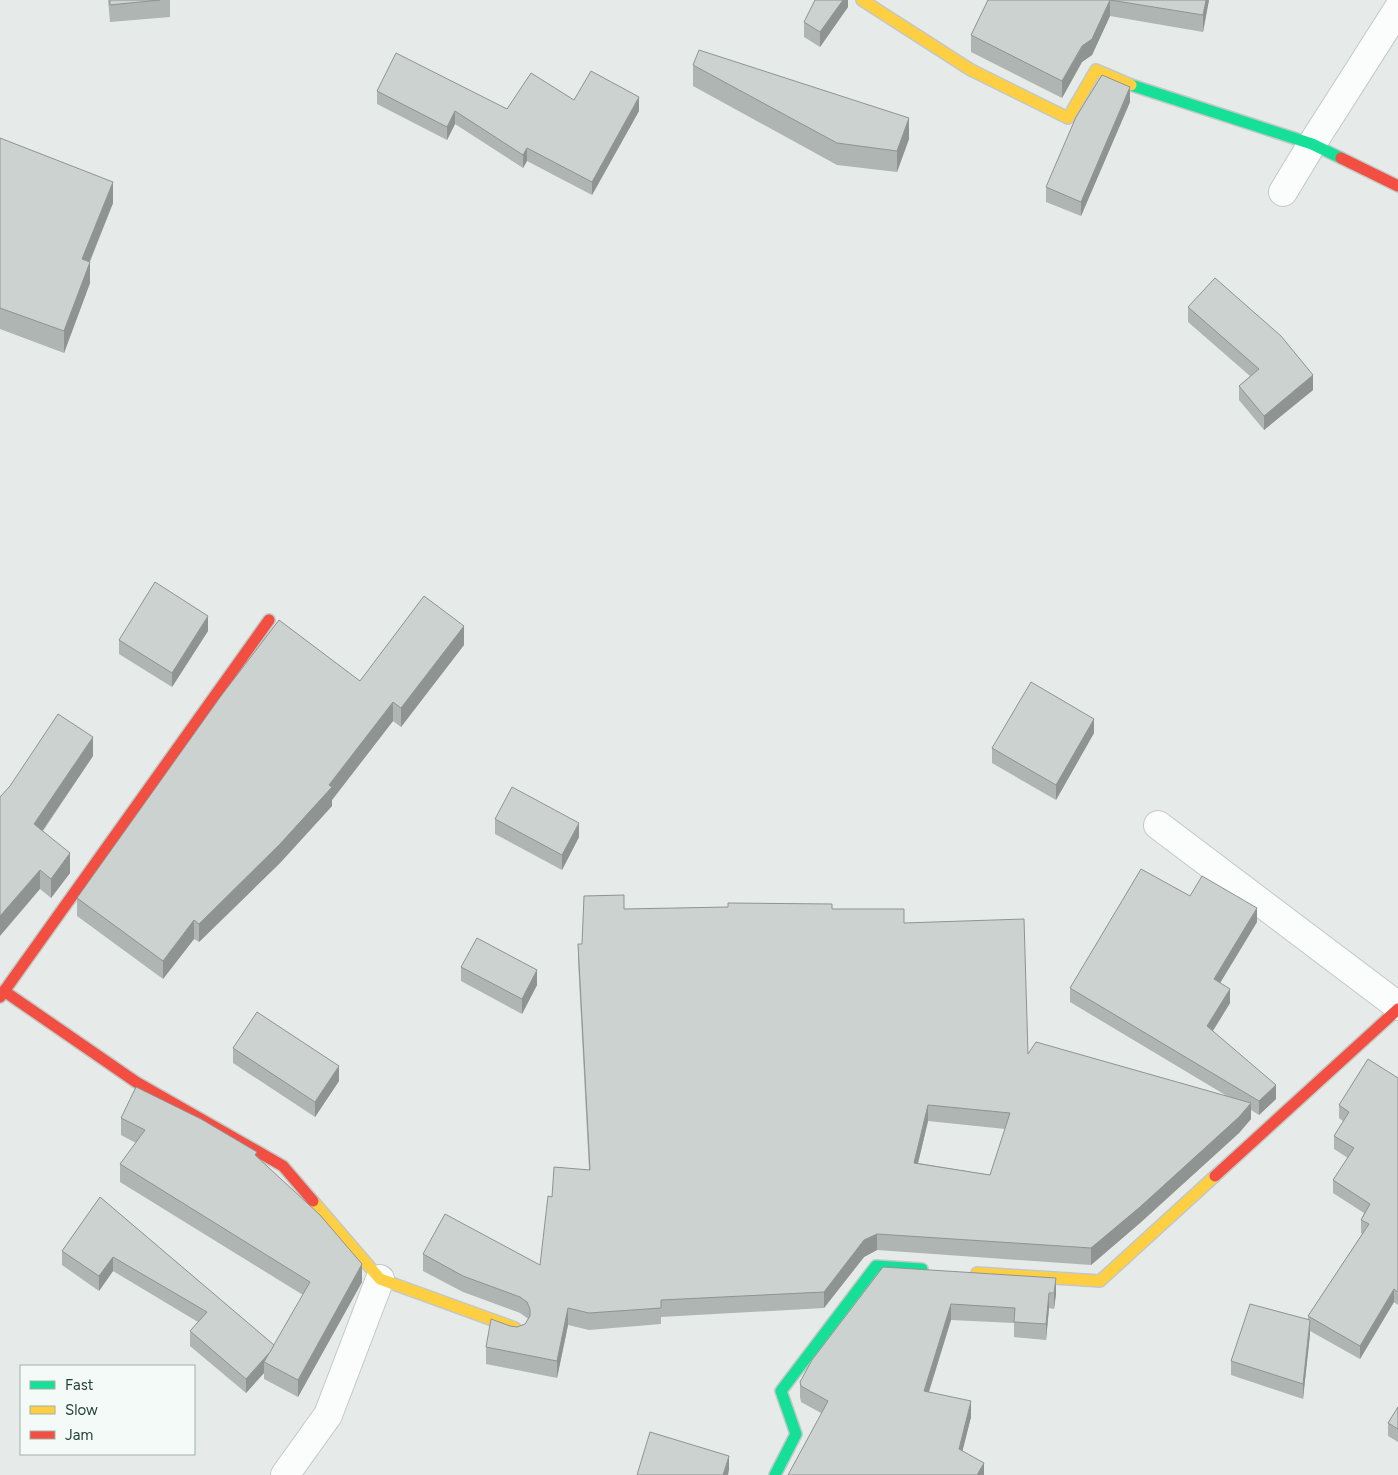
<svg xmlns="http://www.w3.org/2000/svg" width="1398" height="1475" font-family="Figtree,sans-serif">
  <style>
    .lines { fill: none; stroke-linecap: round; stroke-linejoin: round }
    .street-casing { stroke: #c3c8c6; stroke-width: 30 }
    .fast-casing { stroke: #c1c9c6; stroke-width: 14 }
    .slow-casing { stroke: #c1c9c6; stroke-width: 14 }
    .jam-casing { stroke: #c1c9c6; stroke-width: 14 }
    .street { stroke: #fbfcfc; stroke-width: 28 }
    .fast { stroke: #16e098; stroke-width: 11 }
    .slow { stroke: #ffcf43; stroke-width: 11 }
    .jam { stroke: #f24e42; stroke-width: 11 }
    .wall { fill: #afb5b3; fill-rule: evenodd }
    .shaded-wall { fill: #8f9392 }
    .building { fill: #ccd2d0; stroke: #8f9392; fill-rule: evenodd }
  </style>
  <rect width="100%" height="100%" fill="#e6ebe9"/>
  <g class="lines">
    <defs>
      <g id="street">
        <path d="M1283 192 1312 144 1398 9"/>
        <path d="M1158 825 1398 1006"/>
        <path d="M285 1475 328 1415 380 1279"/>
      </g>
      <g id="fast">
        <path d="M1131 85 1312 144 1341 158"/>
        <path d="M775 1475 796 1434 781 1391 876 1266 922 1269"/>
      </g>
      <g id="slow">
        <path d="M862 0 971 70 1068 118 1096 70 1131 85"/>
        <path d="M313 1201 380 1279 515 1328"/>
        <path d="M977 1273 1100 1281 1215 1176"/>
      </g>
      <g id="jam">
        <path d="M1341 158 1398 186"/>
        <path d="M4 991 136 1082 283 1166 313 1201"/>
        <path d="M0 997 269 620"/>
        <path d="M1215 1176 1398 1009"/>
      </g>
    </defs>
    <use href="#street" class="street-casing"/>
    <use href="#fast" class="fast-casing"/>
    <use href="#slow" class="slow-casing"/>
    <use href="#jam" class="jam-casing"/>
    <use href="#street" class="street"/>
    <use href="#fast" class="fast"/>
    <use href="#slow" class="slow"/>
    <use href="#jam" class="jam"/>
  </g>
  <g class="wall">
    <path d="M108 0H170V17L110 22Z"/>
    <path d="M848 0V7L820 47 804 37V22Z"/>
    <path d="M988 0H1209L1203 32 1110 16 1092 55 1082 62 1062 98 971 52V35Z"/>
    <path d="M693 65 909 139 897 172 837 165 693 86Z"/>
    <path d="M377 91 507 109 574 100 639 111 592 195 527 161 523 168 455 124 447 140 377 104Z"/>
    <path d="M1130 102 1081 216 1046 202V187Z"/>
    <path d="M0 138 113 203 90 262V283L64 353 0 329Z"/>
    <path d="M1188 307 1313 390 1264 430 1239 400V386L1250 376 1188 322Z"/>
    <path d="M208 631 172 687 119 654V640Z"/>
    <path d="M464 645 401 727 393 721 332 800V806L280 863 199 942 194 939 163 979 77 916V898L360 681Z"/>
    <path d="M1094 733 1056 800 992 763V748Z"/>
    <path d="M93 756 43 831 70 873 51 898 40 889 0 797Z"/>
    <path d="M495 819 579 837 562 870 495 834Z"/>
    <path d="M1190 896 1257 922 1220 983 1230 1003 1213 1031 1276 1099 1259 1115 1251 1110V1119L1239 1133 1140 1223 1091 1265 877 1250 864 1257 824 1308 661 1317V1324L589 1330 568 1325 557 1378 486 1364V1347L510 1326 517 1327 525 1324 528 1319 527 1318 520 1313 463 1292 423 1271V1254L540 1265 552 1197 589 1170 578 961V944H582L624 909H832L904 923 1028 1054 1227 1096 1070 1002V988ZM928 1121 1005 1129 990 1175 918 1163Z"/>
    <path d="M461 967 537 985 522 1014 461 981Z"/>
    <path d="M233 1048 339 1081 315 1117 233 1063Z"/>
    <path d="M1398 1078V1305L1394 1302 1360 1359 1310 1331 1303 1399 1231 1375V1361L1308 1320V1316L1362 1234 1361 1233V1220L1364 1213 1333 1193V1180L1348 1158 1334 1149V1136L1343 1121 1339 1118V1105Z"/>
    <path d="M121 1118 257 1156 362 1282 298 1397 264 1379V1373L246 1393 190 1346V1331L198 1322 113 1271 99 1291 62 1265V1251L100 1197 274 1345 303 1295 120 1182V1164L136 1143 121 1135Z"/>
    <path d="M883 1267 1056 1294 1054 1309 1049 1308 1046 1340 1014 1337V1323L951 1320 929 1392 971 1417 962 1451 984 1475 821 1413 801 1402 800 1397V1382Z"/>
    <path d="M1398 1407V1442L1388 1436V1423Z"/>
  </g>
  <g class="shaded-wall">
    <path d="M843 0H848V7L820 47V32Z"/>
    <path d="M1110 0V16L1092 55 1082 62 1062 98V81Z"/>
    <path d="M1206 0H1209L1203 32V15Z"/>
    <path d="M1130 87V102L1081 216V202Z"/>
    <path d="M639 97V111L592 195V182Z"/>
    <path d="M455 111V124L447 140V127Z"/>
    <path d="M909 118V139L897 172V151Z"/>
    <path d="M527 148V161L523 168V155Z"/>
    <path d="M113 182V203L82 280V259Z"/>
    <path d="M90 262V283L64 353V331Z"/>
    <path d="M1313 375V390L1264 430V416Z"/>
    <path d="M208 616V631L172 687V673Z"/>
    <path d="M464 626V645L401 727V708Z"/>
    <path d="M393 702V721L332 800V806L280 863 199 942V924L329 785Z"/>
    <path d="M1094 719V733L1056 800V785Z"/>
    <path d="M93 737V756L34 843V824Z"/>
    <path d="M579 823V837L562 870V855Z"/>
    <path d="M70 853V873L51 898V879Z"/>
    <path d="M40 870V889L0 936V916Z"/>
    <path d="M1257 908V922L1214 993V979Z"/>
    <path d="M194 920V939L163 979V961Z"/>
    <path d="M537 970V985L522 1014V999Z"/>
    <path d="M1230 989V1003L1207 1040V1026Z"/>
    <path d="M339 1066V1081L315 1117V1102Z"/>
    <path d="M1276 1085V1099L1259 1115V1101Z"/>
    <path d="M1251 1103V1119L1239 1133 1140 1223 1091 1265V1248Z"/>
    <path d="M928 1105V1121L914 1180V1163Z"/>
    <path d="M877 1234V1250L864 1257 824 1308V1292L864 1240Z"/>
    <path d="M113 1257V1271L99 1291V1276Z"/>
    <path d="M362 1264V1282L298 1397V1380Z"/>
    <path d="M1056 1278V1294L1054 1309V1293Z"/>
    <path d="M1394 1289V1302L1360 1359V1346Z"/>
    <path d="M1049 1293V1308L1046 1340V1324Z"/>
    <path d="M951 1304V1320L924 1407V1391Z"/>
    <path d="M568 1308V1325L557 1378V1361Z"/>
    <path d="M1310 1320V1335L1303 1399V1384Z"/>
    <path d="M275 1346 264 1362V1373L246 1393V1379Z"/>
    <path d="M971 1401V1417L959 1465V1449Z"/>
    <path d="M729 1456V1470L728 1475H723Z"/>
    <path d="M984 1463V1475H977Z"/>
  </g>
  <g class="building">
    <path d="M110 0H160L110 5Z"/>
    <path d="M815 0H843L820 32 804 22Z"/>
    <path d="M988 0H1110L1092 39 1082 46 1062 81 971 35Z"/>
    <path d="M1110 0H1206L1203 15Z"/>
    <path d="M699 50 909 118 897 151 837 143 693 65Z"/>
    <path d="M396 53 507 109 531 73 574 100 591 71 639 97 592 182 527 148 523 155 455 111 447 127 377 91Z"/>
    <path d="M1102 75 1130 87 1081 202 1046 187 1076 117Z"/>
    <path d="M0 138 113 182 82 259 90 262 64 331 0 308Z"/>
    <path d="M1215 278 1281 336 1313 375 1264 416 1239 386 1259 369 1188 307Z"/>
    <path d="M155 582 208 616 172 673 119 640Z"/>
    <path d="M424 596 464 626 401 708 393 702 329 785 332 787 280 844 199 924 194 920 163 961 77 898 221 696 279 620 360 681Z"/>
    <path d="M1031 682 1094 719 1056 785 992 748Z"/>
    <path d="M58 714 93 737 34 824 70 853 51 879 40 870 0 916V797L10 786Z"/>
    <path d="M512 787 579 823 562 855 495 819Z"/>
    <path d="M1141 869 1190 896 1202 876 1257 908 1214 979 1230 989 1207 1026 1276 1085 1259 1101 1070 988Z"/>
    <path d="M624 895V909L728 907V903L832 904V909H904V923L1024 919 1028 1054 1036 1042 1251 1103 1239 1117 1140 1207 1091 1248 877 1234 864 1240 824 1292 661 1300V1308L589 1313 568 1308 557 1361 486 1347 491 1319 510 1326 517 1327 525 1324 530 1316V1309L527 1302 520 1297 463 1276 423 1254 445 1214 540 1265 548 1196 552 1197 554 1167 590 1170 578 944H582L584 896ZM928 1105 1010 1113 990 1175 914 1163Z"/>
    <path d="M477 938 537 970 522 999 461 967Z"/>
    <path d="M257 1012 339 1066 315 1102 233 1048Z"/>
    <path d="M1368 1059 1398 1078V1292L1394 1289 1360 1346 1308 1316 1369 1224 1361 1220 1370 1204 1333 1180 1354 1148 1334 1136 1349 1112 1339 1105Z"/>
    <path d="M136 1087 201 1119 257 1152 255 1155 320 1215 362 1264 298 1380 264 1362 310 1282 120 1164 145 1130 121 1118Z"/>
    <path d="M100 1197 274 1345 270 1352 246 1379 190 1331 207 1312 113 1257 99 1276 62 1251Z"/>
    <path d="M883 1267 1056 1278 1054 1293H1049L1046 1324 1014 1322 1015 1308 951 1304 924 1391 971 1401 959 1449 984 1463 977 1475H788L828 1401 801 1386 800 1382 812 1360Z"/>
    <path d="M1250 1304 1310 1320 1303 1384 1231 1361Z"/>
    <path d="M1398 1407V1429L1388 1423Z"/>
    <path d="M650 1432 729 1456 723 1475H637Z"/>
  </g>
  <rect x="20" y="1365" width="175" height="90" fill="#f4faf7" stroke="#a0b0aa"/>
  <rect x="30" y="1381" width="25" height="8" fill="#16e098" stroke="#a0b0aa"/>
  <text x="65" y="1390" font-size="15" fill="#214137">Fast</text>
  <rect x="30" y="1406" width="25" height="8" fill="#ffcf43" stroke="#a0b0aa"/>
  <text x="65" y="1415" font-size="15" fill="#214137">Slow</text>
  <rect x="30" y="1431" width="25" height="8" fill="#f24e42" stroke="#a0b0aa"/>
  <text x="65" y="1440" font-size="15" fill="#214137">Jam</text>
</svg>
